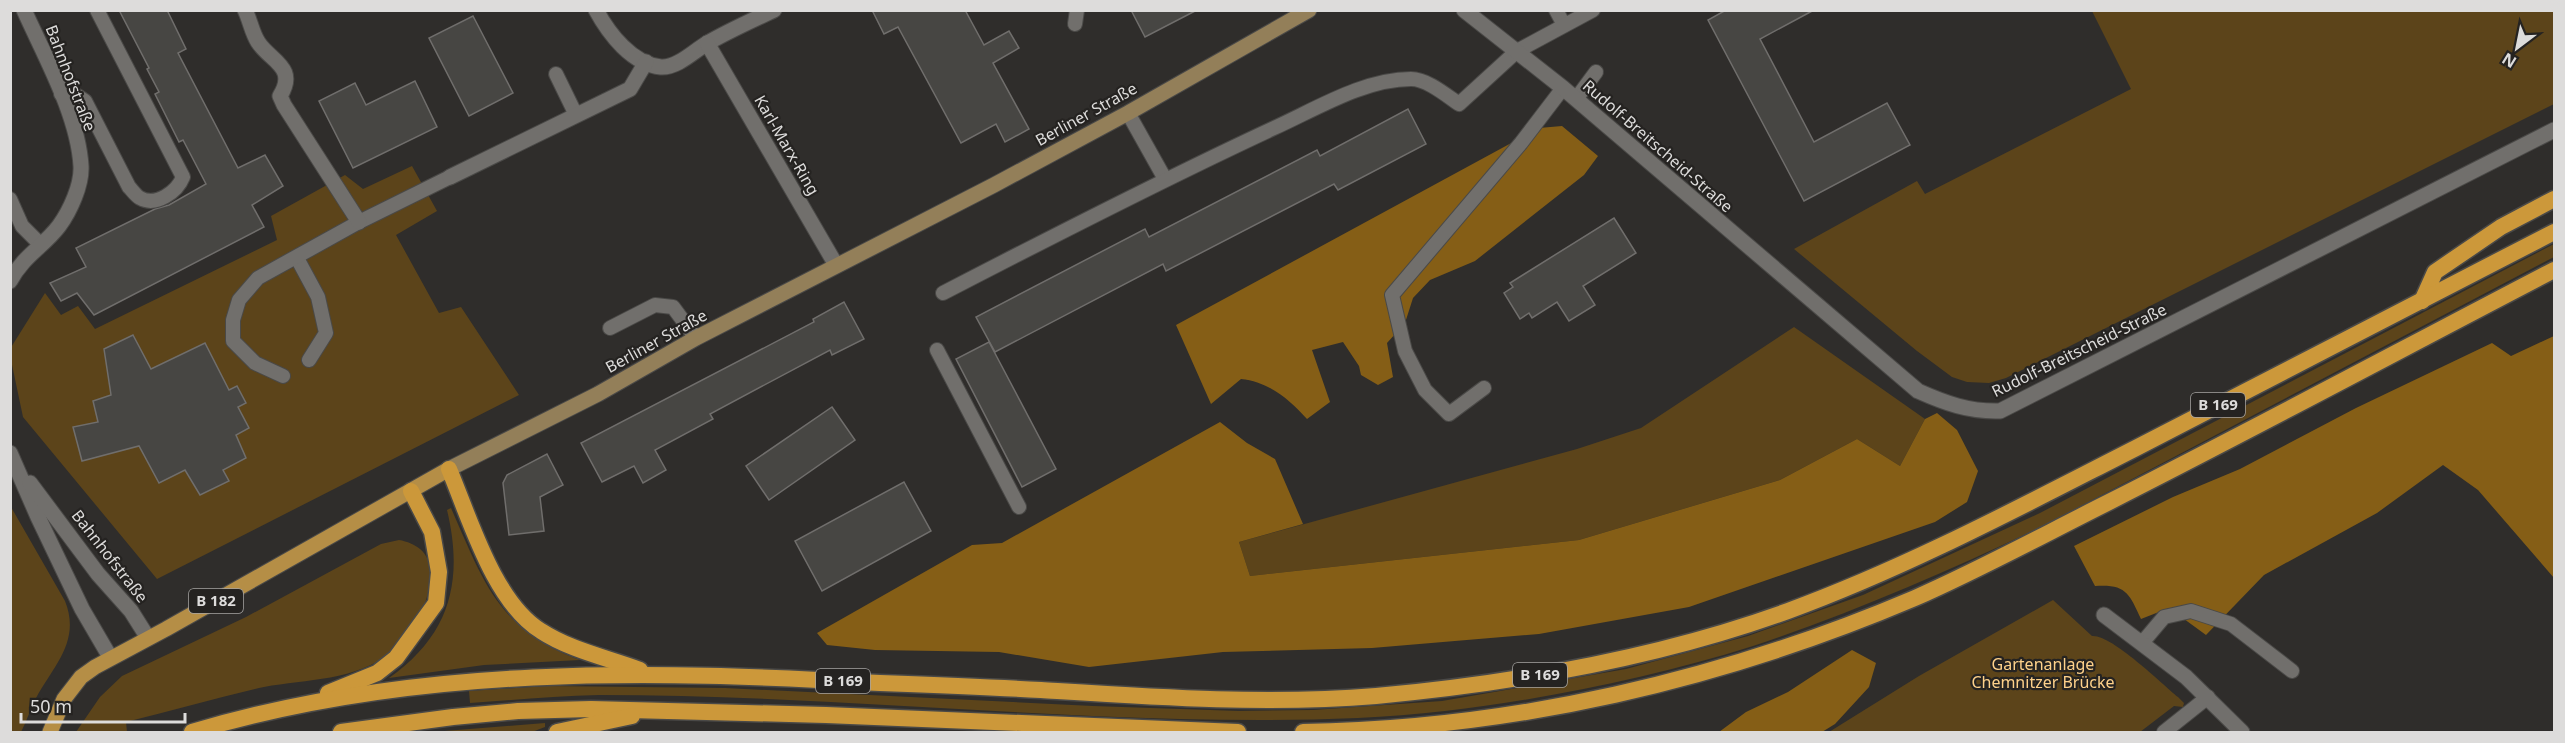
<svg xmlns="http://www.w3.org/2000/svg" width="2565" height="743" font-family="'Noto Sans',sans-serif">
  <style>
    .green { fill: #5c441a }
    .forest { fill: #855e16 }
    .building { fill: #474643; stroke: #706e6c; stroke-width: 1.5 }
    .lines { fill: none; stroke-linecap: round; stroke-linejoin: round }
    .service-casing { stroke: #4a4947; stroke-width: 16 }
    .pedestrian-casing { stroke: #4a4947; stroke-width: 17 }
    .minor-casing { stroke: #4a4947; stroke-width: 17 }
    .secondary-casing { stroke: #4a4947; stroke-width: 17 }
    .primary-casing { stroke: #4a4947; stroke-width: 17 }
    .trunk-casing { stroke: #4a4947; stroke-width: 19 }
    .service { stroke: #716f6c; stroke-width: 14 }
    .pedestrian { stroke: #716f6c; stroke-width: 15 }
    .minor { stroke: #716f6c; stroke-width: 15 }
    .secondary { stroke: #937f59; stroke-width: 15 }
    .primary { stroke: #b58e46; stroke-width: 15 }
    .trunk { stroke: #cc983a; stroke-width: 16 }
    .labels { text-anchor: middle; stroke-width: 4.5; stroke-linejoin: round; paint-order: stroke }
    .shield { fill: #252321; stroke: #a6a4a3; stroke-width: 1.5 }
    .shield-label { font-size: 15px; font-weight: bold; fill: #dddcdb }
    .street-label { font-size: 16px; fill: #dddcdb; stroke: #252321 }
    .park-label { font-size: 16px; fill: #fed18a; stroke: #252321 }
  </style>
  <rect width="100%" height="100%" fill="#2f2d2b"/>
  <g class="green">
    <path d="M2092 11H2554V104L2006 378 1989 383 1967 382 1952 377 1917 351 1794 249 1917 181 1925 194 2131 89Z"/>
    <path d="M412 166 437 211 396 235 439 313 461 307 519 395 157 579 23 417 11 360 10 349 45 293 61 315 78 306 95 329 277 240 271 216 345 175 363 189Z"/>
    <path d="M2554 244V257L2043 526C1949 571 1852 613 1753 646 1655 677 1547 699 1445 711 1357 721 1268 721 1179 719 986 714 792 695 599 695 556 696 513 700 470 703L469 691 547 686 725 688 1093 706 1239 711 1313 710 1442 701 1626 669 1748 636 1863 595 2040 513Z"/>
    <path d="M1794 327 1925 419 1900 466 1857 439 1780 480 1579 540 1250 576 1239 542 1577 449 1641 428Z"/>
    <path d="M11 507 65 601C81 641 54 665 36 698 30 709 27 721 21 732H10Z"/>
    <path d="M451 508C484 583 498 629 580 660L484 665 389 678C450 635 464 581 447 510Z"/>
    <path d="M399 540C416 543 431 553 430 573 429 599 424 611 408 631 403 638 398 646 391 652 357 681 306 679 264 687 218 697 172 711 126 722L127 732H76L100 697 122 676 246 617 381 544Z"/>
    <path d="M2053 600 2092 636C2111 634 2161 683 2178 697L2184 703 2183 707 2174 706 2140 732H1829L1919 676Z"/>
    <path d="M545 723V727L532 732H432Z"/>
  </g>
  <g class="forest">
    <path d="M1562 126 1598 156 1584 175 1475 261 1430 280 1413 298 1405 323 1387 343 1393 377 1378 385 1361 375 1359 366 1343 342 1312 350 1330 402 1307 419C1289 399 1269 382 1241 379L1211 404 1176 325 1539 128Z"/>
    <path d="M2554 336V578L2478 490 2443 465 2377 513 2264 575 2206 635 2169 608 2141 619C2129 593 2126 584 2095 586L2074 546 2173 497 2240 469 2356 408 2492 343 2511 356Z"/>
    <path d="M1937 413 1957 430 1978 471 1967 502 1935 522 1689 607 1539 634 1372 648 1223 652 1089 667 999 652 875 650 827 645 817 633 972 545 1002 543 1220 422 1247 443 1275 459 1303 524 1239 542 1250 576 1579 540 1780 480 1857 439 1900 466 1925 419Z"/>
    <path d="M1852 650 1876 663 1869 687 1835 724 1822 732H1719L1746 712 1788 692Z"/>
  </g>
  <g class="building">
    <path d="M119 10H167L186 49 178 53 238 168 265 155 283 186 252 205 264 227 94 315 77 293 61 301 50 283 86 267 76 248 155 209 169 205 206 184 183 140 179 142 155 94 159 92 147 69 149 68Z"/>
    <path d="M872 10H965L984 45 1009 31 1019 48 993 63 1029 129 1005 142 996 124 961 143 898 27 884 34Z"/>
    <path d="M1131 10H1197L1145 37Z"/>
    <path d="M1726 10H1814L1760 39 1814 142 1887 103 1910 145 1804 201 1708 20Z"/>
    <path d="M473 16 513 93 469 116 429 38Z"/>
    <path d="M415 81 437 127 353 168 319 101 355 83 366 105Z"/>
    <path d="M1408 109 1426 144 1338 190 1334 184 1166 271 1163 264 995 352 976 317 1145 229 1149 237 1317 150 1320 156Z"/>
    <path d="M1614 218 1636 253 1583 286 1595 305 1569 321 1557 302 1532 318 1529 313 1520 319 1504 293 1513 287 1510 283Z"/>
    <path d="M844 302 864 339 832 355 830 350 710 414 713 419 655 450 666 470 643 483 634 466 602 482 581 443 814 322 813 319Z"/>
    <path d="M133 335 151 369 205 343 229 390 237 386 246 403 238 407 249 428 236 435 246 458 223 470 229 481 200 495 185 470 159 483 139 446 82 461 73 427 98 422 93 401 111 395 104 349Z"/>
    <path d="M989 342 1056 469 1022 487 956 359Z"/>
    <path d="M832 407 855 440 769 500 746 466Z"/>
    <path d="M547 454 563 485 540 497 544 531 509 535 503 483 507 475Z"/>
    <path d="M904 482 931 531 822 591 795 541Z"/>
  </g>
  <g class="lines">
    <defs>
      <g id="service">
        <path d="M1556 10 1564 25"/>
        <path d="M1075 24 1077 10"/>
        <path d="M556 74 576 115"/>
        <path d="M61 94 76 95 85 101 129 187C132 190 136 196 140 198 156 207 177 192 183 177L97 10"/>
        <path d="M1576 99 1596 72"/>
        <path d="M1128 113 1165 179"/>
        <path d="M10 199 22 226 40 244"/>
        <path d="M297 258 318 297 326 333 309 360"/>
        <path d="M943 293C1053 236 1162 180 1274 128 1316 109 1364 79 1411 79 1427 79 1446 95 1459 104L1517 51 1593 10"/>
        <path d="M610 328 655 305 673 307 696 338"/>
        <path d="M937 350 1019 507"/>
        <path d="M283 376 255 363 233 341V320L239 300 258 278 359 222 450 177"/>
        <path d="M1484 388 1449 414 1425 390 1405 351 1392 295 1521 143 1563 88"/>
        <path d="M2142 643 2164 617 2191 611 2231 624 2292 671"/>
        <path d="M2164 732 2208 697"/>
      </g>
      <path id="pedestrian" d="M245 10C250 20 252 33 258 42 270 61 298 67 280 96L284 105 359 222"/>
      <g id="minor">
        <path d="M596 10C609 34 632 64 661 67 677 68 694 51 706 44 728 31 751 21 774 10"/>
        <path d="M1464 10 1563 88 1918 391C1945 403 1969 412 2000 411L2554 130"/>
        <path d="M707 43 836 265"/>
        <path d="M450 177 630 89 646 62"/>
        <path d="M10 281C24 255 43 247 59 226 70 211 82 185 81 166 78 115 45 57 24 10"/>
        <path d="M10 453 38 517 82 609 110 657"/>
        <path d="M30 483 98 574 131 611 148 638"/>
        <path d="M2104 615 2186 677 2242 732"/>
      </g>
      <path id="secondary" d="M449 469 598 394 696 338 994 185 1128 113 1309 10"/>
      <path id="primary" d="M50 732 64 699 81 677 95 667 166 629 449 469"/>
      <g id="trunk">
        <path d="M2422 301 2435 272 2501 227 2554 199"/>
        <path d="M449 469C470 519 494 602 541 631 570 650 608 658 640 670"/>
        <path d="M328 693 377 673 396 658 436 603 439 572 432 532 411 491"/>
        <path d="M192 732C415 665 650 670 880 683 934 685 988 687 1041 690 1152 697 1265 705 1376 696 1515 683 1656 659 1788 611 1908 567 2022 506 2136 448 2275 376 2415 304 2554 232"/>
        <path d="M341 732 453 717 518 711 591 709 826 715 1238 732"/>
        <path d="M557 732 632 716"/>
        <path d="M1303 732C1513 729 1722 680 1915 598 1981 569 2045 534 2109 502 2259 426 2406 347 2554 270"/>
      </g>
    </defs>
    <use href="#service" class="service-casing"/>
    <use href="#pedestrian" class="pedestrian-casing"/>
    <use href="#minor" class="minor-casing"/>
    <use href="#secondary" class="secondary-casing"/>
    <use href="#primary" class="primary-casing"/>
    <use href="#trunk" class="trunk-casing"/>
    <use href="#service" class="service"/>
    <use href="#pedestrian" class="pedestrian"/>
    <use href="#minor" class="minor"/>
    <use href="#secondary" class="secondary"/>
    <use href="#primary" class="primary"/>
    <use href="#trunk" class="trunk"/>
  </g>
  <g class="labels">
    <g class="shield">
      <rect x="2191" y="393" width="54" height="24" rx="4.5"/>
      <rect x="189" y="589" width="54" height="24" rx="4.5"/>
      <rect x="1513" y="663" width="54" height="24" rx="4.5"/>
      <rect x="816" y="669" width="54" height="24" rx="4.5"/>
    </g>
    <g class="shield-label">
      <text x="2218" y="410">B 169</text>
      <text x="216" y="606">B 182</text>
      <text x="1540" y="680">B 169</text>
      <text x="843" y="686">B 169</text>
    </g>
    <g class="street-label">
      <text transform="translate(71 78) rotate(69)" y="6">Bahnhofstraße</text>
      <text transform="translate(1086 114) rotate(-29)" y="6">Berliner Straße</text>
      <text transform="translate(787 145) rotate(60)" y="6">Karl-Marx-Ring</text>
      <text transform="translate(1658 146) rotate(41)" y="6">Rudolf-Breitscheid-Straße</text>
      <text transform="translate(656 341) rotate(-29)" y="6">Berliner Straße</text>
      <text transform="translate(2079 350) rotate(-26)" y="6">Rudolf-Breitscheid-Straße</text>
      <text transform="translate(110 556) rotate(52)" y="6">Bahnhofstraße</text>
    </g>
    <g class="park-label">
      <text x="2043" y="670">Gartenanlage<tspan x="2043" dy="18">Chemnitzer Brücke</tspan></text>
    </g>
  </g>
  <rect width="2565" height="743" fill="none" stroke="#dddcdb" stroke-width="24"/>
  <g transform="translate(2517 48) rotate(212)" stroke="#252321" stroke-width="4.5" paint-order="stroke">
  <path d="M0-4.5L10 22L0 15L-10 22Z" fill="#dddcdb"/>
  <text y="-9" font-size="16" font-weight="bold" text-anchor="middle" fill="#dddcdb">N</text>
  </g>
  <path d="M21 713v9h164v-9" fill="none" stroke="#dddcdb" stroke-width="3"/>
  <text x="30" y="713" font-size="18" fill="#dddcdb" stroke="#252321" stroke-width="4.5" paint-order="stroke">50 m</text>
</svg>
